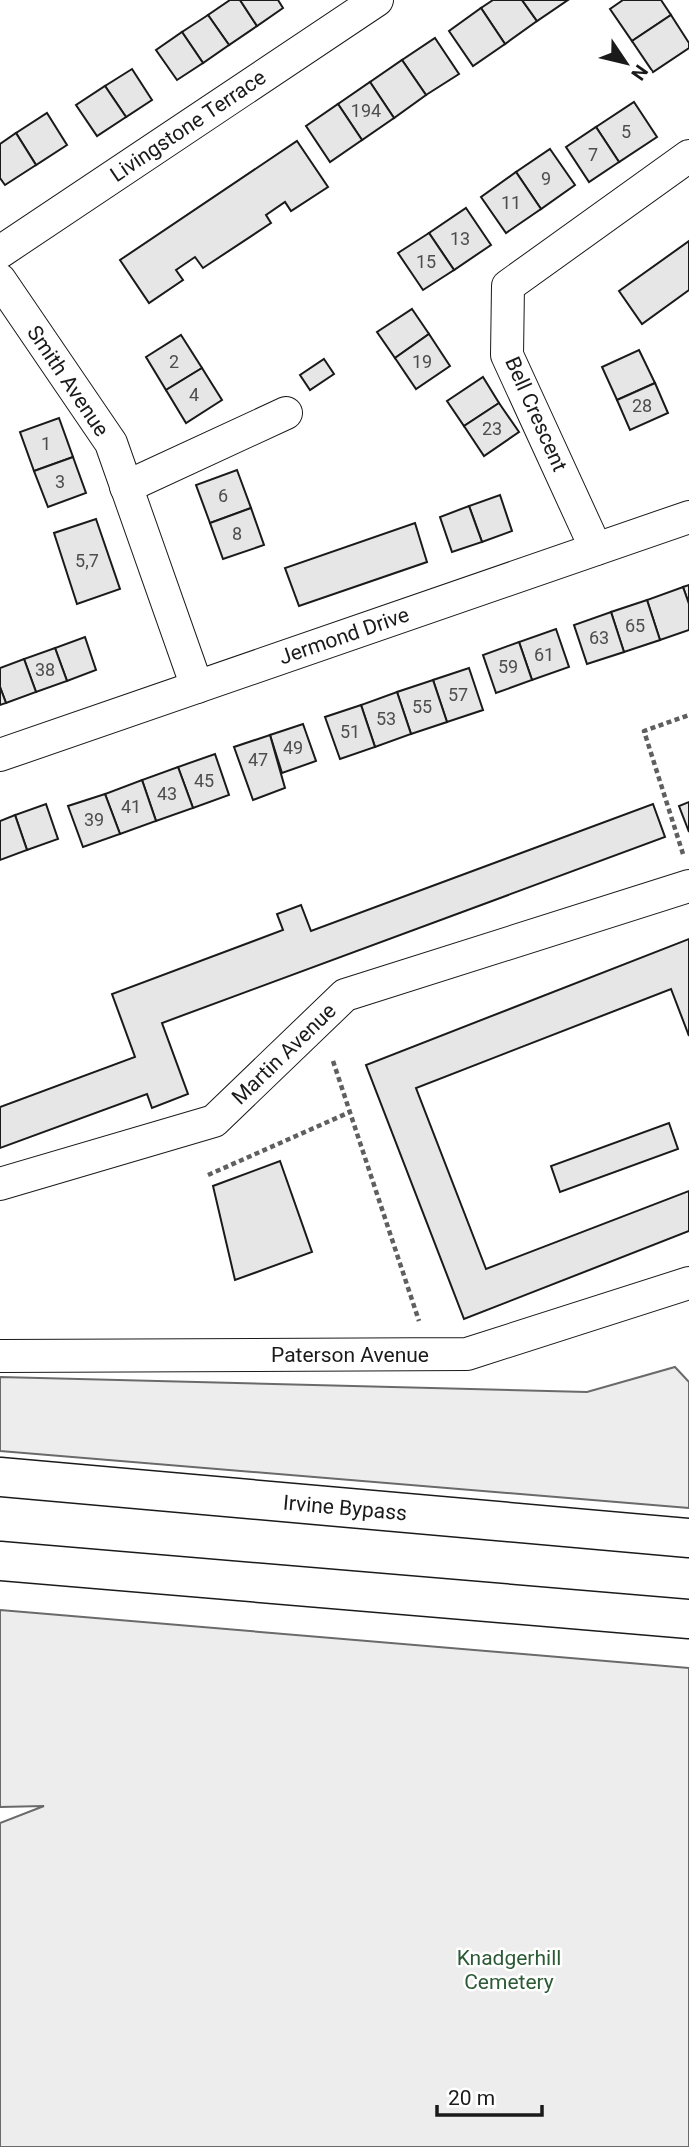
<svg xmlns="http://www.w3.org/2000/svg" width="689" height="2147" font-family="Roboto,sans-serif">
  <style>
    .built { fill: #ededed; stroke: #6a6a6a; stroke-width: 2 }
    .building { fill: #e6e6e6; stroke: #1a1a1a; stroke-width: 2 }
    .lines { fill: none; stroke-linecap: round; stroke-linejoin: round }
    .street-casing { stroke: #1a1a1a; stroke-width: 34 }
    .highway-casing { stroke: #1a1a1a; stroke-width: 41 }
    .path { stroke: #5f5f5f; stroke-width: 4.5; stroke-dasharray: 5 3.5; stroke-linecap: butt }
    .street { stroke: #fff; stroke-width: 32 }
    .highway { stroke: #fff; stroke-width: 38 }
    .labels { text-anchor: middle; stroke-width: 5; stroke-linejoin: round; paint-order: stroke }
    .number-label { font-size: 18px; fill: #4d4d4d }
    .street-label { font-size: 21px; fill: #1a1a1a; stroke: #fff }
    .park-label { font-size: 21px; fill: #2b5a34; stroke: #fff }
  </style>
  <rect width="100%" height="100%" fill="#fff"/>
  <g class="built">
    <path d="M675 1367 689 1382V1508L0 1451V1377L587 1392Z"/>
    <path d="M0 1610 689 1668V2147H0V1823L44 1806 0 1807Z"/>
  </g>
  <g class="building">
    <path d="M230 0H240L257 26 229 45 208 15Z"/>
    <path d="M240 0H278L283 8 257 26Z"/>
    <path d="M493 0H522L537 21 505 44 481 8Z"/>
    <path d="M522 0H568L537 21Z"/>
    <path d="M623 0H661L671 15 632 41 610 9Z"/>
    <path d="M481 8 505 44 473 66 449 31Z"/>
    <path d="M208 15 229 45 203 63 182 32Z"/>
    <path d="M671 15 689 43V48L653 72 632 41Z"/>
    <path d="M182 32 203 63 177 80 156 50Z"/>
    <path d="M435 38 459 74 426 95 402 60Z"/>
    <path d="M402 60 426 95 394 118 370 82Z"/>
    <path d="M132 69 152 100 126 117 105 86Z"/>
    <path d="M370 82 394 118 362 140 338 104Z"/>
    <path d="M105 86 126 117 97 136 76 105Z"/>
    <path d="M634 102 657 137 619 162 596 127Z"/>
    <path d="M338 104 362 140 330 162 306 126Z"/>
    <path d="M47 113 67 145 36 165 16 133Z"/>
    <path d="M596 127 619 162 589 182 566 147Z"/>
    <path d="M16 133 36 165 5 185 0 178V144Z"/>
    <path d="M297 141 328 187 291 211 285 202 266 215 271 223 203 268 195 257 176 270 183 280 149 303 120 260Z"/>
    <path d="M550 149 575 185 541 209 516 172Z"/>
    <path d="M516 172 541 209 506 233 481 197Z"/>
    <path d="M466 208 491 245 454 270 429 233Z"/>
    <path d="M429 233 454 270 423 290 398 253Z"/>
    <path d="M689 241V290L642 324 619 291Z"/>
    <path d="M412 309 429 334 395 358 377 332Z"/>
    <path d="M429 334 450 366 416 389 395 358Z"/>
    <path d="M181 335 202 368 166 390 146 357Z"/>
    <path d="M639 350 655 383 617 400 602 367Z"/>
    <path d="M324 359 334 374 310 390 300 375Z"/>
    <path d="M202 368 222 400 186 423 166 390Z"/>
    <path d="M483 377 499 403 464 426 447 401Z"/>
    <path d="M655 383 668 413 630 430 617 400Z"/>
    <path d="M499 403 519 432 484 456 464 426Z"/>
    <path d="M59 418 73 457 34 471 20 432Z"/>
    <path d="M73 457 86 493 48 507 34 471Z"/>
    <path d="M237 470 251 508 210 523 196 485Z"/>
    <path d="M500 495 512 531 482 542 469 506Z"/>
    <path d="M469 506 482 542 452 552 440 517Z"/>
    <path d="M251 508 264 545 223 559 210 523Z"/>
    <path d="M96 519 120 589 77 604 54 533Z"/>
    <path d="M415 523 427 562 299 606 285 568Z"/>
    <path d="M689 585V604L683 587Z"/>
    <path d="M683 587 689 604V630L660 640 647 600Z"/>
    <path d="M647 600 660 640 624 652 611 612Z"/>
    <path d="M611 612 624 652 587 664 574 625Z"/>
    <path d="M556 629 569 667 532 680 519 642Z"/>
    <path d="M85 637 96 670 67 681 55 648Z"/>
    <path d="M519 642 532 680 496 693 483 655Z"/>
    <path d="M55 648 67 681 36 692 24 659Z"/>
    <path d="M24 659 36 692 6 703 0 687V668Z"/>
    <path d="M469 668 483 710 447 722 433 680Z"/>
    <path d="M433 680 447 722 411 734 397 692Z"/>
    <path d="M0 687 6 703 0 705Z"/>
    <path d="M397 692 411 734 375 747 361 705Z"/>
    <path d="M361 705 375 747 340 759 325 717Z"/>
    <path d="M303 724 316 761 282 773 270 735Z"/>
    <path d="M270 735 285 788 253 800 234 747Z"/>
    <path d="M215 754 229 795 193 808 178 767Z"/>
    <path d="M178 767 193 808 156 821 142 780Z"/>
    <path d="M142 780 156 821 120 834 105 794Z"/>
    <path d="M105 794 120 834 83 847 68 806Z"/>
    <path d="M689 802V832L679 806Z"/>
    <path d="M46 804 58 839 27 850 15 815Z"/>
    <path d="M653 804 665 837 162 1023 188 1094 152 1108 147 1094 0 1148V1107L135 1057 112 994 283 930 277 914 301 905 311 931Z"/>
    <path d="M15 815 27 850 0 860V821Z"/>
    <path d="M689 939V1036L671 989 416 1088 486 1269 689 1191V1231L464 1319 366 1065Z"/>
    <path d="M669 1123 678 1149 560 1192 551 1166Z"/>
    <path d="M280 1161 312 1252 235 1280 213 1186Z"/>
  </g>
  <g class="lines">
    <defs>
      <g id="street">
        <path d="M0 252 377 0"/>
        <path d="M0 280 111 443 197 687"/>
        <path d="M126 487 286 413"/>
        <path d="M596 549 507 355 508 286 689 156"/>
        <path d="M0 755 689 517"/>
        <path d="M0 1184 214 1121 345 995 689 886"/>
        <path d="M0 1356 467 1354 689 1283"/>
      </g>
      <g id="highway">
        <path d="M0 1477 689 1538"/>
        <path d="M0 1561 689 1619"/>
      </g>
    </defs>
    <use href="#street" class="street-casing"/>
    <use href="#highway" class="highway-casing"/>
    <g class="path">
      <path d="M683 854 644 731 689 715"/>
      <path d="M333 1061 419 1321"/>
      <path d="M208 1175 350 1112"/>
    </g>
    <use href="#street" class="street"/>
    <use href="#highway" class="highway"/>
  </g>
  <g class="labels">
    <g class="number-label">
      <text x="366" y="117">194</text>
      <text x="626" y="138">5</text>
      <text x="593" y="161">7</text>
      <text x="546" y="185">9</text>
      <text x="511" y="209">11</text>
      <text x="460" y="245">13</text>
      <text x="426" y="268">15</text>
      <text x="174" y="368">2</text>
      <text x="422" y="368">19</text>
      <text x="194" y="401">4</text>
      <text x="642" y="412">28</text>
      <text x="492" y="435">23</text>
      <text x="46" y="450">1</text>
      <text x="60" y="488">3</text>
      <text x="223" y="502">6</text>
      <text x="237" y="540">8</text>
      <text x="87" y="567">5,7</text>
      <text x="635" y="632">65</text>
      <text x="599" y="644">63</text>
      <text x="544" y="661">61</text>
      <text x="508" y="673">59</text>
      <text x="45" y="676">38</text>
      <text x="458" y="701">57</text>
      <text x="422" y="713">55</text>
      <text x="386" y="725">53</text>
      <text x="350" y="738">51</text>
      <text x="293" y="754">49</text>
      <text x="258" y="766">47</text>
      <text x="204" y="787">45</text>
      <text x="167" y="800">43</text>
      <text x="131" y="813">41</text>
      <text x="94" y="826">39</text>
    </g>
    <g class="street-label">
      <text transform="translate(188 126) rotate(-34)" y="7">Livingstone Terrace</text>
      <text transform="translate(68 381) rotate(56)" y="7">Smith Avenue</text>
      <text transform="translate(536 414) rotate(66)" y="7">Bell Crescent</text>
      <text transform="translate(344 636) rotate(-19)" y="7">Jermond Drive</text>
      <text transform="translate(284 1054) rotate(-44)" y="7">Martin Avenue</text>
      <text x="350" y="1362">Paterson Avenue</text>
      <text transform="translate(345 1508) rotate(5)" y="7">Irvine Bypass</text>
    </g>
    <g class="park-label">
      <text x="509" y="1965">Knadgerhill<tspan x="509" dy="24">Cemetery</tspan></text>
    </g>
  </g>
  <g transform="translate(626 63) rotate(125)" stroke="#ffffff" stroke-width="5" paint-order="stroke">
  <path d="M0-5L12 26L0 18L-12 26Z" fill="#1a1a1a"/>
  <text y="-10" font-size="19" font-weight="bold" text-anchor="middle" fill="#1a1a1a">N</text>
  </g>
  <path d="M437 2105v10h105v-10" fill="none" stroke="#1a1a1a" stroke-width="3.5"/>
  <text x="448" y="2105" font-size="21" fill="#1a1a1a" stroke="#ffffff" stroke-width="5" paint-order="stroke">20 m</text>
</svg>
